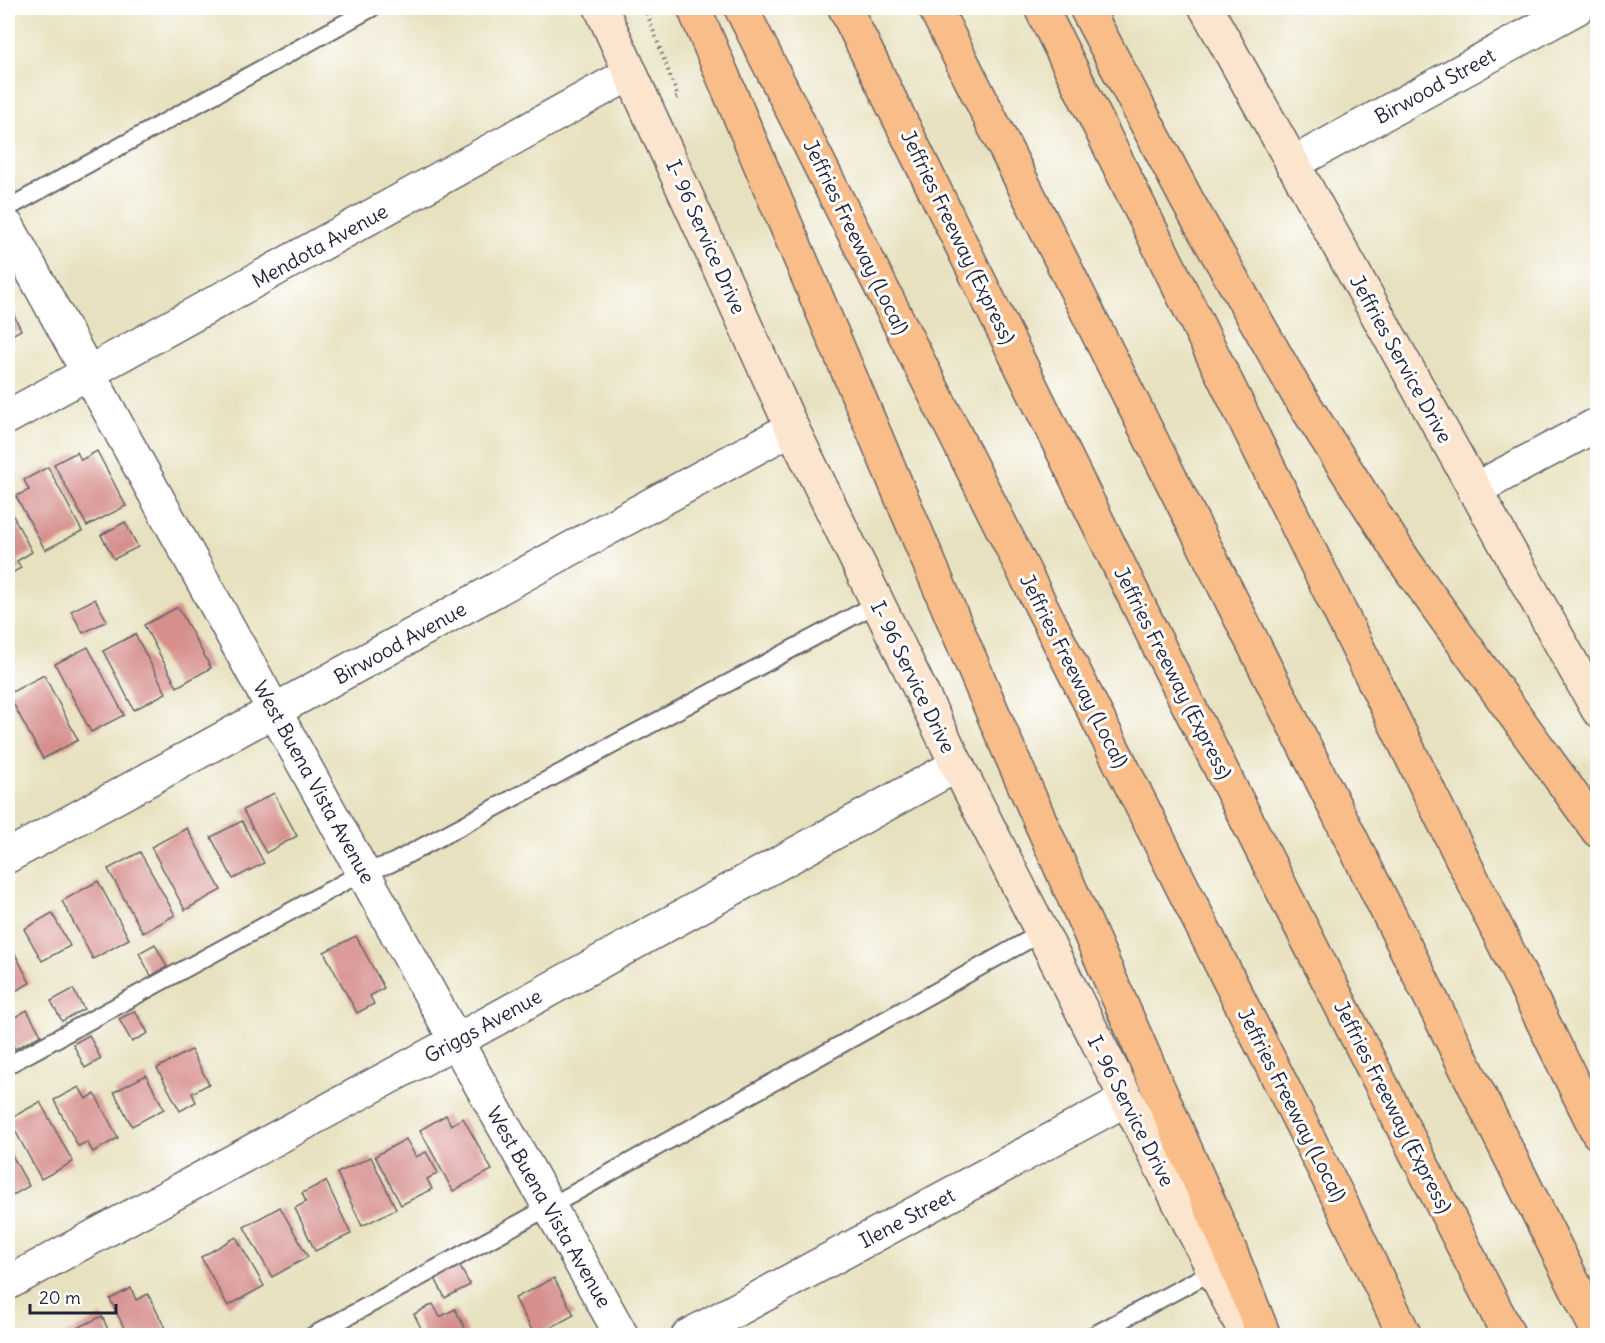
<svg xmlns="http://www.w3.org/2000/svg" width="1605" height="1343" font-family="Delius,sans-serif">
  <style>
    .building { fill: #d68f8d }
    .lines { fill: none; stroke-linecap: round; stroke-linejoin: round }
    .lane-casing { stroke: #676569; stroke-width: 20 }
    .street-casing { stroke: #676569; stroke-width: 36 }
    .secondary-casing { stroke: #676569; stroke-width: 36 }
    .highway-casing { stroke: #676569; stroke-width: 36 }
    .path { stroke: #676569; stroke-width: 4; stroke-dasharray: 1.5 4.5; stroke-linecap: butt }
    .lane { stroke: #fff; stroke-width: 16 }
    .street { stroke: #fff; stroke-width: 33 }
    .secondary { stroke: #fce5cf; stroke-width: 33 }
    .highway { stroke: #f8bd88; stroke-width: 33 }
    .labels { text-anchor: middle; stroke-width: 6; stroke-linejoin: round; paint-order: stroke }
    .street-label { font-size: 20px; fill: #22223b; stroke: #fff }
  </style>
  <rect width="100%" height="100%" fill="#fff"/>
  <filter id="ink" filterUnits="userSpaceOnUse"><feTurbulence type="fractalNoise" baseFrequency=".0167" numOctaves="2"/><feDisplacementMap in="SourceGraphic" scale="12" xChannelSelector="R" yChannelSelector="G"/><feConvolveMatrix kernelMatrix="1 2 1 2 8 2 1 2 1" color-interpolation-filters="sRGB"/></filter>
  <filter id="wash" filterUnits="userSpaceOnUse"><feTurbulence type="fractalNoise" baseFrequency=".008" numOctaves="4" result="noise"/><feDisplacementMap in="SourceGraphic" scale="24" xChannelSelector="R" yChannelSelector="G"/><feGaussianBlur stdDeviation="1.35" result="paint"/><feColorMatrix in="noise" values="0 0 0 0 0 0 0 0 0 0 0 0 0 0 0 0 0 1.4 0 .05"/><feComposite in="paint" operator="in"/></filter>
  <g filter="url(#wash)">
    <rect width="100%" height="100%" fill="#e8e1bf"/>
    <g id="blocks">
      <g class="building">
        <path d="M8 303 21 330 8 337Z"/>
        <path d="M97 451 126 506 87 526 54 464 77 452 81 460Z"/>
        <path d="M48 467 82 531 45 550 16 496 29 490 24 480Z"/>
        <path d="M8 506 32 552 17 561 21 568 8 575Z"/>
        <path d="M125 522 138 547 114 559 101 535Z"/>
        <path d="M95 599 107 621 83 633 71 611Z"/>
        <path d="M178 607 211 668 177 687 144 625Z"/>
        <path d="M135 634 166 693 134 710 103 651Z"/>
        <path d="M88 647 124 715 91 732 55 664Z"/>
        <path d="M44 675 78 740 43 759 8 694Z"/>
        <path d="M274 793 297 836 266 853 243 810Z"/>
        <path d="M242 821 264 863 233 879 211 837Z"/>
        <path d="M187 828 221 890 185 910 151 847Z"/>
        <path d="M140 852 175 915 143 933 108 869Z"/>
        <path d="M98 881 129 939 93 959 62 901Z"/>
        <path d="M52 913 70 946 42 961 24 929Z"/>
        <path d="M356 936 384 988 370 996 374 1004 357 1013 324 952Z"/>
        <path d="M8 940 30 983 8 995Z"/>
        <path d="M155 944 167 967 151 976 139 953Z"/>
        <path d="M73 989 84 1009 62 1021 51 1001Z"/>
        <path d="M27 1010 41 1035 15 1049 8 1036V1021Z"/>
        <path d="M135 1011 148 1033 132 1042 119 1019Z"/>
        <path d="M89 1035 101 1059 85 1068 73 1044Z"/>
        <path d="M191 1050 209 1084 192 1093 196 1102 180 1111 157 1068Z"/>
        <path d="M146 1075 164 1109 132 1126 114 1092Z"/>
        <path d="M79 1087 86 1099 95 1094 118 1138 93 1152 87 1142 78 1146 54 1100Z"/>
        <path d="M40 1102 73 1162 41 1179 9 1119Z"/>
        <path d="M446 1115 451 1125 463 1118 492 1170 453 1191 420 1130Z"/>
        <path d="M406 1139 416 1157 426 1152 438 1173 427 1179 432 1189 401 1205 375 1156Z"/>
        <path d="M8 1148 29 1186 8 1198Z"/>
        <path d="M371 1157 396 1209 362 1226 337 1173Z"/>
        <path d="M326 1181 351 1234 315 1251 295 1208 306 1202 302 1193Z"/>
        <path d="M280 1207 308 1257 272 1277 244 1227Z"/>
        <path d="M236 1237 264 1286 228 1306 201 1257Z"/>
        <path d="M457 1261 470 1285 445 1298 433 1274Z"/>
        <path d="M554 1278 574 1315 535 1336 515 1298Z"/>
        <path d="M131 1288 136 1300 148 1294 169 1336H128L110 1299Z"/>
        <path d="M433 1304 440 1317 455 1309 469 1336H425L414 1314Z"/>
        <path d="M102 1316 111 1336H61Z"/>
      </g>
    </g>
  </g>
  <g filter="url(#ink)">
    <use href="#blocks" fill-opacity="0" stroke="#676569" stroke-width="1.5"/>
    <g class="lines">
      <defs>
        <g id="lane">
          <path d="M8 208 372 8"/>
          <path d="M8 1065 363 872 390 864 878 603"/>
          <path d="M312 1336 549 1207 1041 933"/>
          <path d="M1092 1336 1213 1271"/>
        </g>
        <g id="street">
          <path d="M1292 164 1577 8"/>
          <path d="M8 227 456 1041 622 1336"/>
          <path d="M8 417 631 73"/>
          <path d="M1474 490 1598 424"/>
          <path d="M8 856 792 428"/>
          <path d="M8 1283 456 1041 957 765"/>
          <path d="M688 1336 1125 1100"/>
        </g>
        <g id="secondary">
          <path d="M601 8 792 428 957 765 1247 1336"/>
          <path d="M1206 8 1598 710"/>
        </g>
        <g id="highway">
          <path d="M694 8 1003 737 1229 1248 1264 1336"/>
          <path d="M741 8 1342 1205 1405 1336"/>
          <path d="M845 8 1167 663 1509 1336"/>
          <path d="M935 8 1598 1332"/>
          <path d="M1041 8 1598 1133"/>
          <path d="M1086 8 1188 202 1296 391 1405 562 1598 831"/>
        </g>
      </defs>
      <use href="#lane" class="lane-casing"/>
      <use href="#street" class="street-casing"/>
      <use href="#secondary" class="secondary-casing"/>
      <use href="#highway" class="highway-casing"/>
      <path class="path" d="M645 8 678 97 676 98"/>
      <use href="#lane" class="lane"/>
      <use href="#street" class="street"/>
      <use href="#secondary" class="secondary"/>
      <use href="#highway" class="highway"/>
    </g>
  </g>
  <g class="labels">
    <g class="street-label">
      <text transform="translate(1435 86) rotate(-29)" y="7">Birwood Street</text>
      <text transform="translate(706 237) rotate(66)" y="7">I- 96 Service Drive</text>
      <text transform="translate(856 237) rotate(64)" y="7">Jeffries Freeway (Local)</text>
      <text transform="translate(958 237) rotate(64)" y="7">Jeffries Freeway (Express)</text>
      <text transform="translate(320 246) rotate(-29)" y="7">Mendota Avenue</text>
      <text transform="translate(1401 359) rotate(61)" y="7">Jeffries Service Drive</text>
      <text transform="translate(400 643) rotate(-29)" y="7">Birwood Avenue</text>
      <text transform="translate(1074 671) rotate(63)" y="7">Jeffries Freeway (Local)</text>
      <text transform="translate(1173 673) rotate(63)" y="7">Jeffries Freeway (Express)</text>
      <text transform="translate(913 677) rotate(64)" y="7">I- 96 Service Drive</text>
      <text transform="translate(314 782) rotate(61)" y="7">West Buena Vista Avenue</text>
      <text transform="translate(483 1026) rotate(-29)" y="7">Griggs Avenue</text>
      <text transform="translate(1292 1105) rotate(63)" y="7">Jeffries Freeway (Local)</text>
      <text transform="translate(1393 1107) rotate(63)" y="7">Jeffries Freeway (Express)</text>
      <text transform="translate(1131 1111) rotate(63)" y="7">I- 96 Service Drive</text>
      <text transform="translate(549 1207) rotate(60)" y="7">West Buena Vista Avenue</text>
      <text transform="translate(907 1218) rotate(-28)" y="7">Ilene Street</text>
    </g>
  </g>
  <rect width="1605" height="1343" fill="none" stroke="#fff" stroke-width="30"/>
  <path d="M30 1304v9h86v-9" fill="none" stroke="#22223b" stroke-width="3"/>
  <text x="39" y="1304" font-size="18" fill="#22223b" stroke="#ffffff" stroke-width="4.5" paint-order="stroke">20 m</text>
</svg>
